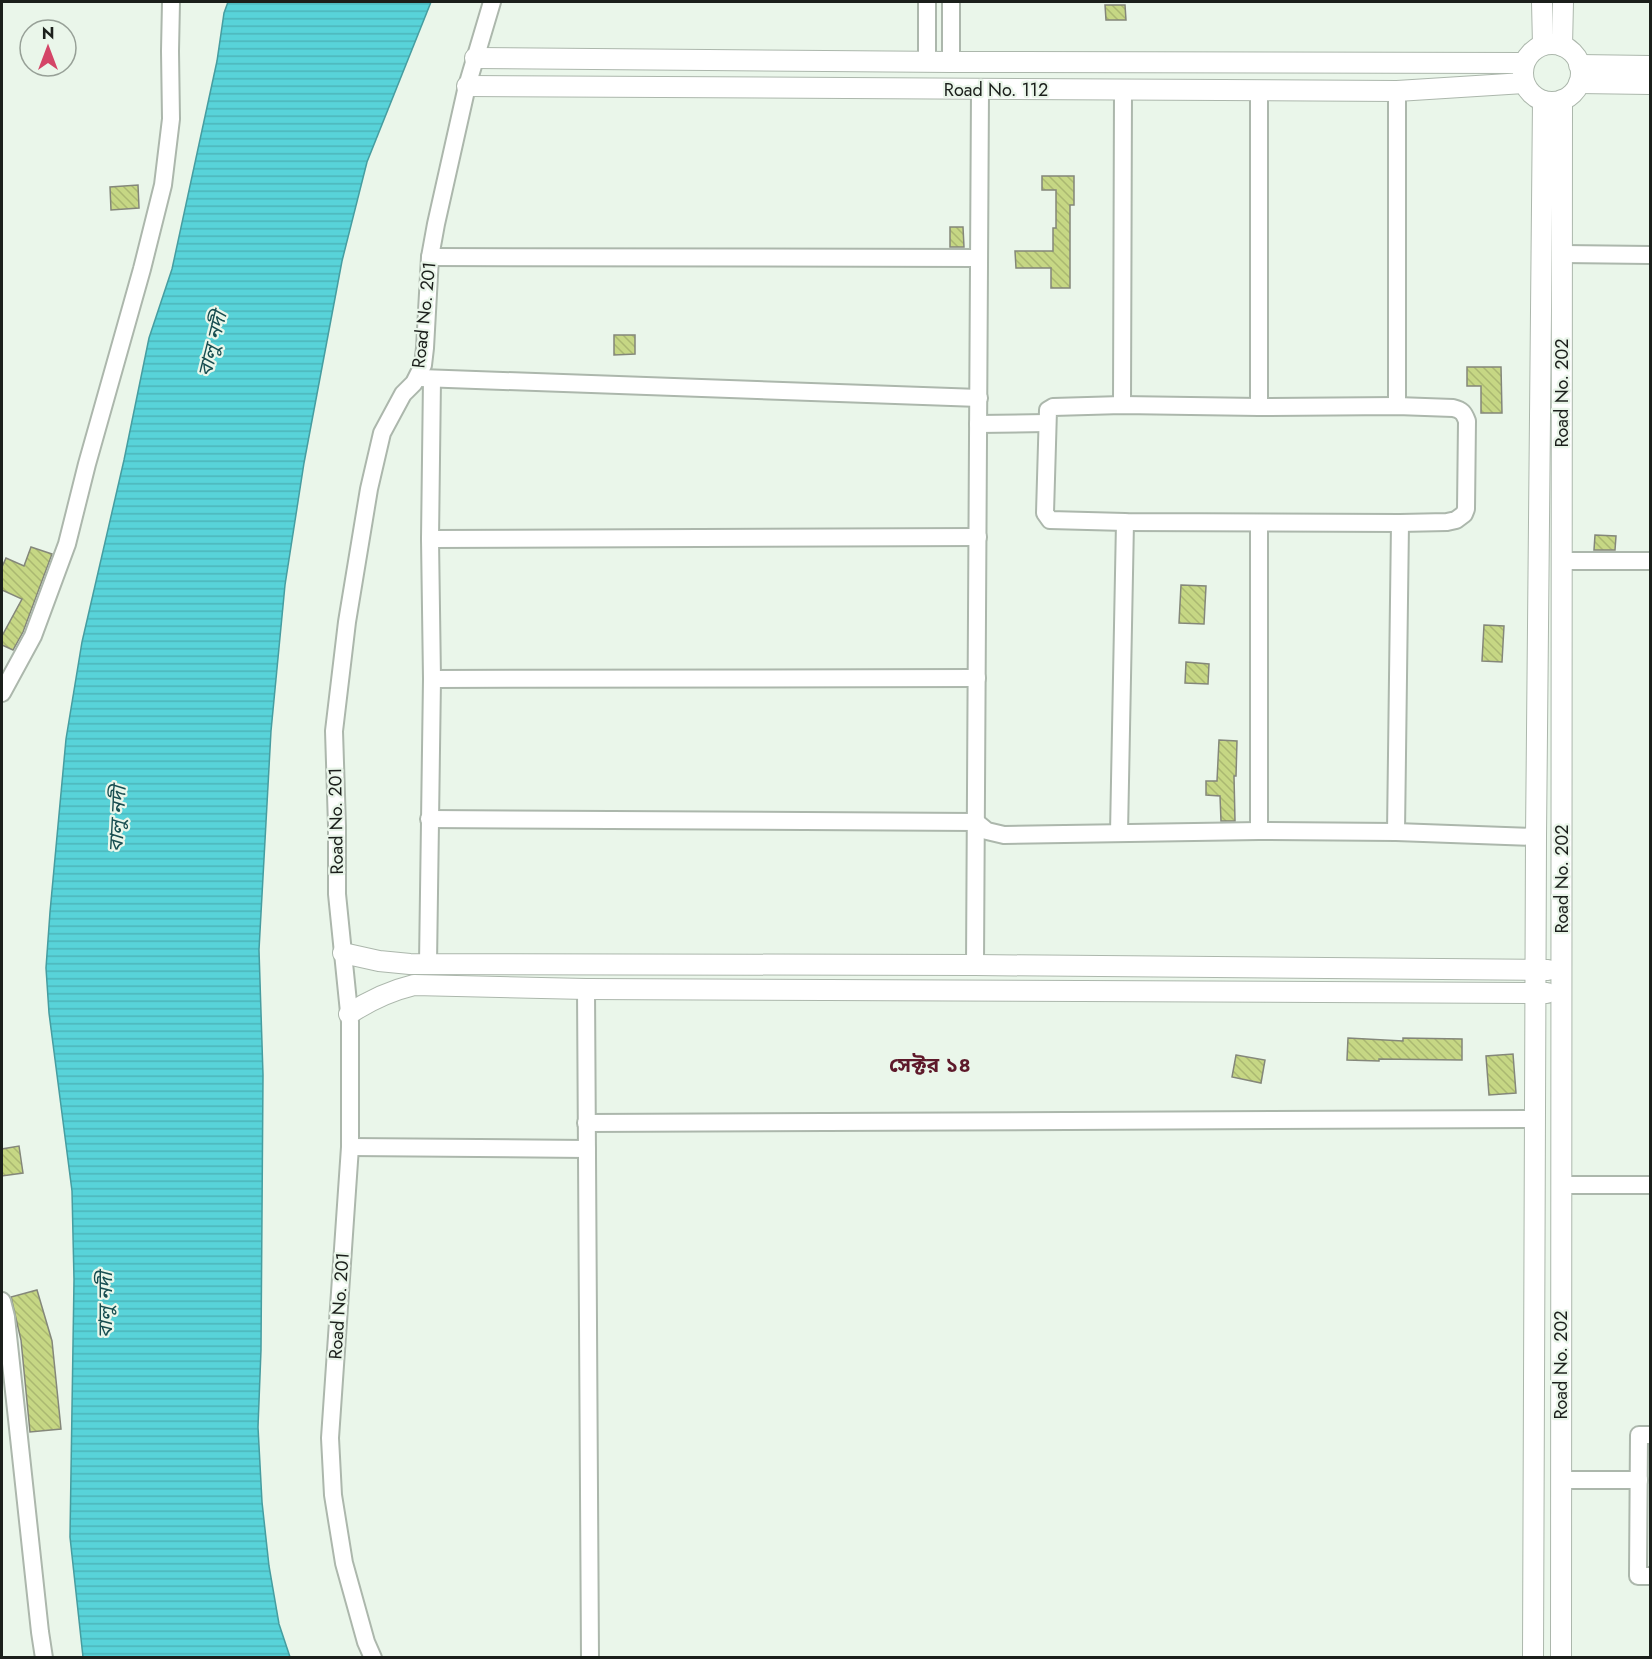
<svg xmlns="http://www.w3.org/2000/svg" width="1652" height="1659" font-family="Jost,'Noto Sans Bengali',sans-serif">
  <style>
    .water { fill: url(#water-rules); stroke: #469da0; stroke-width: 1.5 }
    .building { fill: url(#building-back-hatch); stroke: #84877a; stroke-width: 1.5 }
    .lines { fill: none; stroke-linecap: round; stroke-linejoin: round }
    .minor-casing { stroke: #acb7ac; stroke-width: 20 }
    .tertiary-casing { stroke: #acb7ac; stroke-width: 22 }
    .minor { stroke: #fff; stroke-width: 16 }
    .tertiary { stroke: #fff; stroke-width: 20 }
    .labels { text-anchor: middle; stroke-width: 4.5; stroke-linejoin: round; paint-order: stroke }
    .street-label { font-size: 18px; fill: #1b1f1b; stroke: #eaf6ea }
    .water-label { font-size: 20px; font-style: italic; fill: #174d50; stroke: #eaf6ea }
    .quarter-label { font-size: 21px; font-weight: bold; fill: #5e192a; stroke: #eaf6ea }
  </style>
  <defs>
    <pattern id="water-rules" width="6" height="5" patternUnits="userSpaceOnUse" patternTransform="scale(1.5)"><rect width="6" height="5" fill="#58d3d9"/><path d="M0 2.5h6" fill="none" stroke="#4cb5ba"/></pattern>
    <pattern id="building-back-hatch" width="6" height="6" patternUnits="userSpaceOnUse" patternTransform="scale(1.5)"><rect width="6" height="6" fill="#c6d784"/><path d="M-1 5l2 2M0 0l6 6M5-1l2 2" fill="none" stroke="#aab871"/></pattern>
  </defs>
  <rect width="100%" height="100%" fill="#eaf6ea"/>
  <path class="water" d="M228 2H431L367 162 342 261 304 463 285 585 271 731 259 950 263 1075 261 1350 258 1427 262 1502 269 1566 279 1624 290 1657H83L70 1537 74 1280 72 1191 49 1013 46 968 50 912 66 739 82 642 124 460 149 338 172 269 217 61 224 13Z"/>
  <g class="building">
    <path d="M1105 5H1125L1126 20H1106Z"/>
    <path d="M1042 176H1074V205H1070V288H1051V268H1016L1015 251H1053V228H1056V190H1042Z"/>
    <path d="M138 185 139 208 111 210 110 187Z"/>
    <path d="M950 227H963L964 247H950Z"/>
    <path d="M614 335H635V354L614 355Z"/>
    <path d="M1467 367H1501L1502 413H1481V386H1467Z"/>
    <path d="M1595 535 1616 536 1615 550H1594Z"/>
    <path d="M31 547 52 554 23 632 13 650 2 645V636L22 599 2 590V567L6 558 24 566Z"/>
    <path d="M1181 585 1206 586 1204 624 1179 623Z"/>
    <path d="M1484 625 1504 626 1502 662 1482 661Z"/>
    <path d="M1186 662 1209 664 1208 684 1185 683Z"/>
    <path d="M1219 740 1237 741 1236 776H1234L1235 821H1221L1220 796 1206 795V781H1217Z"/>
    <path d="M1348 1038 1403 1041V1038L1462 1039V1060L1379 1059V1061L1347 1060Z"/>
    <path d="M1513 1054 1516 1093 1489 1095 1486 1056Z"/>
    <path d="M1236 1055 1265 1060 1261 1083 1232 1077Z"/>
    <path d="M19 1146 23 1173 2 1176V1149Z"/>
    <path d="M37 1290 52 1341 61 1429 30 1432 21 1340 11 1297Z"/>
  </g>
  <g class="lines">
    <defs>
      <g id="minor">
        <path d="M927 62V2"/>
        <path d="M951 62V2"/>
        <path d="M1563 254 1650 255"/>
        <path d="M430 257 979 258"/>
        <path d="M421 378 979 398"/>
        <path d="M1122 405 1259 407 1397 406 1453 408C1462 410 1464 413 1467 421L1466 509 1464 514 1456 520 1447 522 1400 523 1125 522 1050 520 1045 513 1048 410 1053 407Z"/>
        <path d="M1122 405 1123 90"/>
        <path d="M1397 406V91"/>
        <path d="M1259 407V91"/>
        <path d="M978 424 1047 423"/>
        <path d="M1259 523V831"/>
        <path d="M430 539 978 537"/>
        <path d="M1562 561H1650"/>
        <path d="M432 679 977 678"/>
        <path d="M2 693 33 636 67 544 87 464 142 269 163 185 171 119 170 51 171 2"/>
        <path d="M429 819 976 822 987 831 1004 835 1259 831 1396 832 1536 837"/>
        <path d="M1396 832 1400 523"/>
        <path d="M1119 833 1125 522"/>
        <path d="M428 964 432 679 430 539 432 379"/>
        <path d="M975 965 980 90"/>
        <path d="M586 989 590 1658"/>
        <path d="M586 1123 1535 1119"/>
        <path d="M350 1147 587 1149"/>
        <path d="M1561 1185H1650"/>
        <path d="M2 1301 6 1317 40 1632 44 1658"/>
        <path d="M1650 1435H1639L1638 1576H1650"/>
        <path d="M1561 1480H1639"/>
        <path d="M373 1658 366 1642 344 1563 333 1495 330 1438 350 1147V1022L337 894V826L334 731 347 622 369 489 382 433 403 394 414 383 423 365 425 348 430 257 436 224 467 86 492 2"/>
      </g>
      <g id="tertiary">
        <path d="M1542 2 1543 45"/>
        <circle cx="1552" cy="73" r="29"/>
        <path d="M1562 46 1563 2"/>
        <path d="M475 58 951 62 1524 63"/>
        <path d="M1579 65 1650 66"/>
        <path d="M1579 83 1650 84"/>
        <path d="M467 86 1397 91 1524 83"/>
        <path d="M343 953 379 961 410 964 975 965 1548 970"/>
        <path d="M349 1014C370 1000 389 991 414 985L586 989 1547 993"/>
        <path d="M1533 1658 1536 837 1543 101"/>
        <path d="M1561 1658 1562 100"/>
      </g>
    </defs>
    <use href="#minor" class="minor-casing"/>
    <use href="#tertiary" class="tertiary-casing"/>
    <use href="#minor" class="minor"/>
    <use href="#tertiary" class="tertiary"/>
  </g>
  <g class="labels">
    <g class="street-label">
      <text x="996" y="96">Road No. 112</text>
      <text transform="translate(424 315) rotate(-84)" y="6">Road No. 201</text>
      <text transform="translate(1562 393) rotate(-90)" y="6">Road No. 202</text>
      <text transform="translate(336 821) rotate(-91)" y="6">Road No. 201</text>
      <text transform="translate(1562 879) rotate(-90)" y="6">Road No. 202</text>
      <text transform="translate(339 1306) rotate(-86)" y="6">Road No. 201</text>
      <text transform="translate(1561 1365) rotate(-90)" y="6">Road No. 202</text>
    </g>
    <g class="water-label">
      <text transform="translate(212 344) rotate(-76)" y="7">বালু নদী</text>
      <text transform="translate(117 819) rotate(-87)" y="7">বালু নদী</text>
      <text transform="translate(105 1305) rotate(-90)" y="7">বালু নদী</text>
    </g>
    <g class="quarter-label">
      <text x="930" y="1072">সেক্টর ১৪</text>
    </g>
  </g>
  <rect width="1652" height="1659" fill="none" stroke="#1b1f1b" stroke-width="6"/>
  <g transform="translate(48 48)"><circle r="28" fill="#eaf6ea" stroke="#97a097" stroke-width="1.5"/>
  <path d="M0-4.5L10 22L0 15L-10 22Z" fill="#d44567"/>
  <text y="-9" font-size="16" font-weight="bold" text-anchor="middle" fill="#1b1f1b">N</text>
  </g>
</svg>
